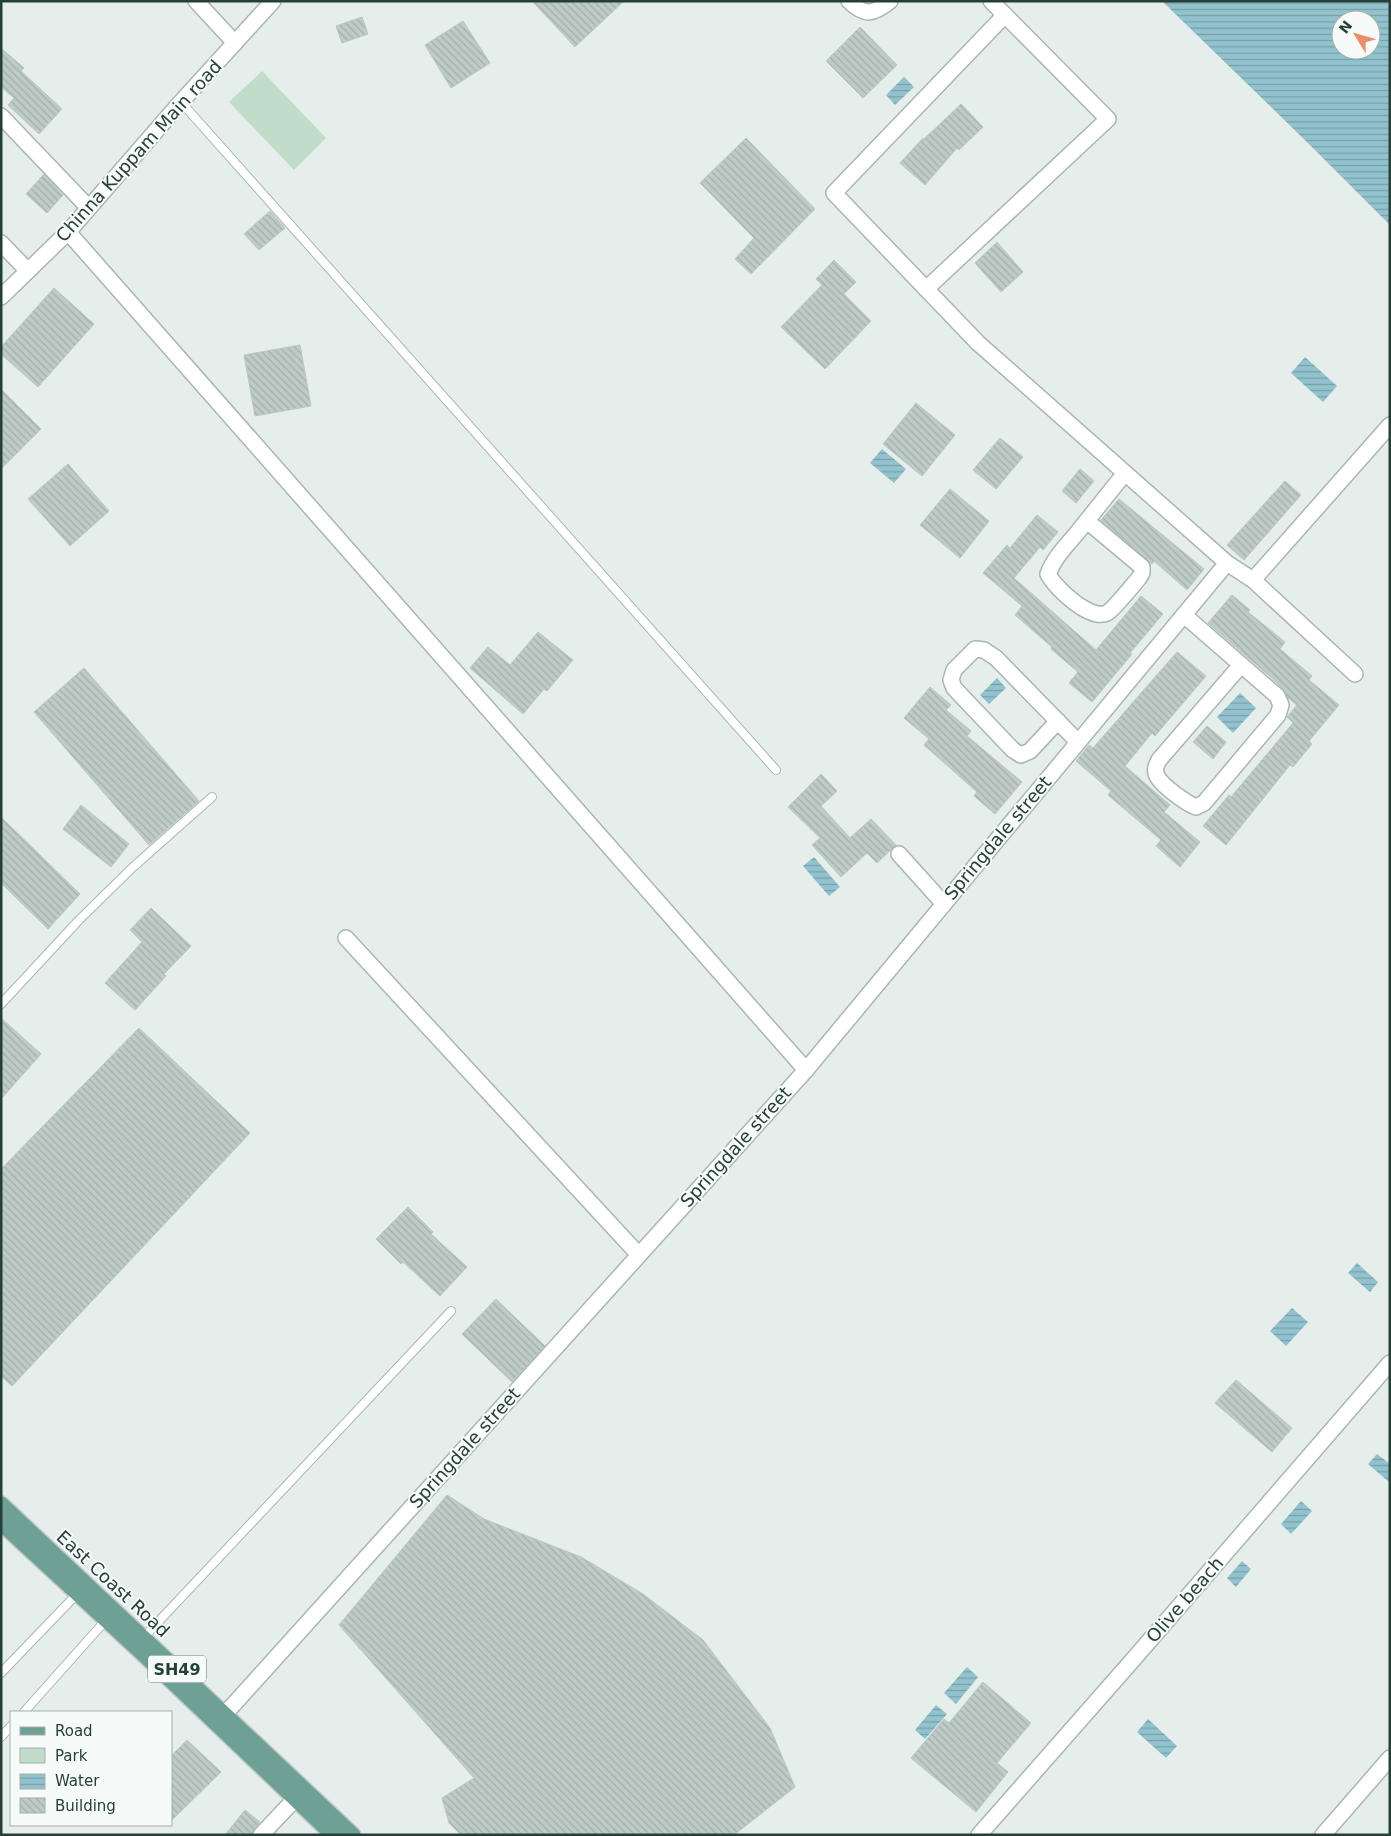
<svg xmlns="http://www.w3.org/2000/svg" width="1391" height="1836" font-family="'DejaVu Sans',sans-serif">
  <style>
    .green { fill: #c1ddca }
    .water { fill: url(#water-rules); fill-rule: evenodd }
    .building { fill: url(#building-back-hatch); stroke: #b8c7c2 }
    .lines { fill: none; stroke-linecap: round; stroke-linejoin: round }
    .service-casing { stroke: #a9b6b2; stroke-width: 10 }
    .minor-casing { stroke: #a9b6b2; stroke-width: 18 }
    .primary-casing { stroke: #c2c9c8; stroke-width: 18 }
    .service { stroke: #fff; stroke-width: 8 }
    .minor { stroke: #fff; stroke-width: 15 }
    .primary { stroke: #6ea096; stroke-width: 15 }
    .labels { text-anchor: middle; stroke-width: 4; stroke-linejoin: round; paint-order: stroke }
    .shield { fill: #f6faf8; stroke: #647772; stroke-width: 1 }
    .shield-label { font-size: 16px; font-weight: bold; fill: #263f39 }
    .street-label { font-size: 18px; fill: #263f39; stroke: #f6faf8 }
  </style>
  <defs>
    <pattern id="water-rules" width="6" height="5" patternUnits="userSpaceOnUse" patternTransform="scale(1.25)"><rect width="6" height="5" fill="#92c2ce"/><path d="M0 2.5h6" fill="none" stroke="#779fa8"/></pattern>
    <pattern id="building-back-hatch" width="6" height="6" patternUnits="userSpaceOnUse" patternTransform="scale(1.25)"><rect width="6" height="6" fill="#becbc7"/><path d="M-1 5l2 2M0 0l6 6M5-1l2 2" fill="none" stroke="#a3afac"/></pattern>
  </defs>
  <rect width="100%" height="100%" fill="#e6eeeb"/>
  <path class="green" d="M262 71 326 138 294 170 229 102Z"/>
  <g class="water">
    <path d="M1162 1H1390V225L1309 144ZM1341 20H1371V50H1341Z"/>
    <path d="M904 77 914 87 895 105 886 95Z"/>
    <path d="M1305 357 1337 386 1323 402 1291 373Z"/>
    <path d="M882 449 906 469 894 483 870 463Z"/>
    <path d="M997 678 1006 688 989 704 980 695Z"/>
    <path d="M1240 693 1256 708 1233 733 1217 717Z"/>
    <path d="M814 857 840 887 829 896 803 866Z"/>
    <path d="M1357 1263 1378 1282 1370 1292 1348 1273Z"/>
    <path d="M1292 1308 1308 1322 1286 1346 1270 1331Z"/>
    <path d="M1377 1454 1390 1464 1389 1482 1368 1464Z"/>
    <path d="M1301 1501 1312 1511 1291 1534 1281 1524Z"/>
    <path d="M1242 1561 1251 1569 1236 1587 1227 1578Z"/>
    <path d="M967 1667 978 1677 956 1704 944 1693Z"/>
    <path d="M936 1705 947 1714 925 1739 915 1730Z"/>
    <path d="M1148 1719 1177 1746 1166 1758 1137 1732Z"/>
  </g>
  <g class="building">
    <path d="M532 1H624L575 47Z"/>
    <path d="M362 17 368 34 342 43 336 26Z"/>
    <path d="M463 21 490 63 451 88 425 45Z"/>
    <path d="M860 27 897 65 863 98 826 61Z"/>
    <path d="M1 48 24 68 21 71 62 109 39 134 8 105 14 98 1 87Z"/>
    <path d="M961 104 983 127 959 150 957 148 925 185 900 163 923 138 924 139Z"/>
    <path d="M746 138 815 209 751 274 735 259 754 238 700 183Z"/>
    <path d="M44 174 63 195 47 213 26 194Z"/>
    <path d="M270 211 285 228 259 250 244 234Z"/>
    <path d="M997 242 1023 272 1001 292 975 263Z"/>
    <path d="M834 260 856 282 844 294 871 321 825 369 781 327 822 285 816 279Z"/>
    <path d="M54 288 94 324 38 387 1 354V347Z"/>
    <path d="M300 345 311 406 255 416 244 355Z"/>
    <path d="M1 389 41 429 1 469Z"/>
    <path d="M916 403 955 435 922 476 883 444Z"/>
    <path d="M1000 438 1023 457 996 489 973 470Z"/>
    <path d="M68 464 109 511 70 546 28 499Z"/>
    <path d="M1080 469 1094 481 1076 503 1062 491Z"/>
    <path d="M1285 481 1301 495 1244 560 1227 545Z"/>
    <path d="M950 489 989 521 960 558 920 525Z"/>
    <path d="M1119 499 1204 569 1187 590 1154 561 1152 564 1101 520Z"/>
    <path d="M1037 515 1058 532 1043 550 1040 547 1014 578 1096 650 1141 596 1163 614 1130 653 1132 654 1092 702 1069 683 1078 672 1051 649 1052 647 1015 615 1022 606 983 573 1007 545 1010 548Z"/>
    <path d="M1232 595 1250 610 1248 612 1285 642 1280 649 1312 676 1309 680 1339 705 1309 741 1312 744 1293 767 1290 765 1226 845 1203 826 1229 795 1231 797 1293 723 1287 717 1297 705 1288 698 1283 689 1274 680 1208 623Z"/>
    <path d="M538 632 573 660 547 691 544 689 523 714 470 668 488 647 510 665Z"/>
    <path d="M1177 652 1206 676 1155 736 1152 733 1125 766 1170 805 1164 812 1200 842 1180 867 1156 846 1161 840 1108 795 1111 791 1076 761 1089 745 1093 748Z"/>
    <path d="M84 668 199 801 149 845 34 712Z"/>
    <path d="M930 687 951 705 946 710 971 731 967 736 1022 782 995 814 974 796 977 792 924 745 929 739 904 718Z"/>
    <path d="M1207 726 1226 742 1213 759 1193 742Z"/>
    <path d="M821 774 837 791 821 806 850 838 871 819 896 845 877 863 867 853 841 877 812 845 820 838 788 807Z"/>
    <path d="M81 805 129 844 111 867 63 829Z"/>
    <path d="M1 817 80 894 48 929 1 883Z"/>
    <path d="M151 908 191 946 164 974 166 976 135 1010 105 983 142 942 130 930Z"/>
    <path d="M1 1018 41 1054 1 1099Z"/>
    <path d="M139 1028 250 1133 12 1386 1 1376V1169Z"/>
    <path d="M408 1207 433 1232 431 1234 467 1267 440 1296 403 1262 401 1264 376 1239Z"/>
    <path d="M496 1299 545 1346 512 1382 462 1334Z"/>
    <path d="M1236 1380 1292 1428 1272 1452 1215 1403Z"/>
    <path d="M447 1495 484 1519 581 1557 643 1594 703 1640 770 1728 795 1787 734 1835H461L449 1823 442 1798 474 1778 339 1625Z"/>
    <path d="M983 1682 1031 1723 997 1763 1008 1772 976 1812 911 1758 944 1719 949 1723Z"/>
    <path d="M187 1740 221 1772 171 1821V1756Z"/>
    <path d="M245 1810 260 1822 254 1829 252 1835H225Z"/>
  </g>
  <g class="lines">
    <defs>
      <g id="service">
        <path d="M181 102 776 770"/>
        <path d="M1 1004 79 920 132 868 212 797"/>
        <path d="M143 1638 451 1311"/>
        <path d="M1 1673 77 1594"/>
        <path d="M24 1712 106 1620"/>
        <path d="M1 1737 11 1726"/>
      </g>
      <g id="minor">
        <path d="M196 1 235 43"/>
        <path d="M849 1C865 17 874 14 890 1"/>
        <path d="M1005 15 834 193 978 343 1227 563 1253 580 1355 674"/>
        <path d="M1 116 88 207"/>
        <path d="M68 232 806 1070"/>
        <path d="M1 243 28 271"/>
        <path d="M926 289 1108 119 991 1"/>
        <path d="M1 297 68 232 181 102 273 1"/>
        <path d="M1087 521 1142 567V573L1139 578C1133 585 1114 609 1107 613 1090 621 1055 588 1048 574 1054 558 1066 546 1077 533 1093 513 1109 493 1125 473"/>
        <path d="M1253 580 1390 425"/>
        <path d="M1184 615 1277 696 1281 705 1278 715 1204 803 1196 807C1186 803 1162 786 1157 776 1154 770 1156 766 1159 760L1241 665"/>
        <path d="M1058 721 1030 751 1021 755 1013 750 954 688 951 680 954 670 975 649 984 650 996 658 1078 742"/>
        <path d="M899 854 944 904"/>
        <path d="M346 938 639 1255"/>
        <path d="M225 1714 806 1070 1227 563"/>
        <path d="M261 1835 295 1799"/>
        <path d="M979 1835 1131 1662 1390 1363"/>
        <path d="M1323 1835 1390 1758"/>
      </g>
      <g id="primary">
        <path d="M1 1504 353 1835"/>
        <path d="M1 1523 143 1654 333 1835"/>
      </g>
    </defs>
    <use href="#service" class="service-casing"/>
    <use href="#minor" class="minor-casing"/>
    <use href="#primary" class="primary-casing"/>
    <use href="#service" class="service"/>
    <use href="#minor" class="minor"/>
    <use href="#primary" class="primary"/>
  </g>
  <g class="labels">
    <rect class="shield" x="148" y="1655.5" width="58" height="27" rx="4"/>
    <g class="shield-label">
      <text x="177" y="1675">SH49</text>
    </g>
    <g class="street-label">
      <text transform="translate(139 151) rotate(-48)" y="6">Chinna Kuppam Main road</text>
      <text transform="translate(998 838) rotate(-50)" y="6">Springdale street</text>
      <text transform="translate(736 1147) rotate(-48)" y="6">Springdale street</text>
      <text transform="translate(465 1448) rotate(-48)" y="6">Springdale street</text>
      <text transform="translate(113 1584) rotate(43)" y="6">East Coast Road</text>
      <text transform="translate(1185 1600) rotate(-49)" y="6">Olive beach</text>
    </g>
  </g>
  <rect width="1391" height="1836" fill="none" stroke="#263f39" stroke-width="5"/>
  <rect x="10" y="1711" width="162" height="115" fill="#f6faf8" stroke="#a3afac"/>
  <rect x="20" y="1727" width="25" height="8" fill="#6ea096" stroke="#a3afac"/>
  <text x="55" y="1736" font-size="15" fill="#263f39">Road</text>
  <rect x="20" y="1748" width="25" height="15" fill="#c1ddca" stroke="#a3afac"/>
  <text x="55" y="1761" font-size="15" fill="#263f39">Park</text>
  <rect x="20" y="1774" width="25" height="15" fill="url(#water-rules)" stroke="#a3afac"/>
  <text x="55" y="1786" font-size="15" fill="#263f39">Water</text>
  <rect x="20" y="1798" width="25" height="15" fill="url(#building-back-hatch)" stroke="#a3afac"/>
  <text x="55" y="1811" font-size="15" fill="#263f39">Building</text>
  <g transform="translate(1356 35) rotate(307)"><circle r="24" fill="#f6faf8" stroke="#a3afac"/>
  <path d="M0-4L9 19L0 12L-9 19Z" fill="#e98f69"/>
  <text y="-8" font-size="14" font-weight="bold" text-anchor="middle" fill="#263f39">N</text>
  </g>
</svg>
